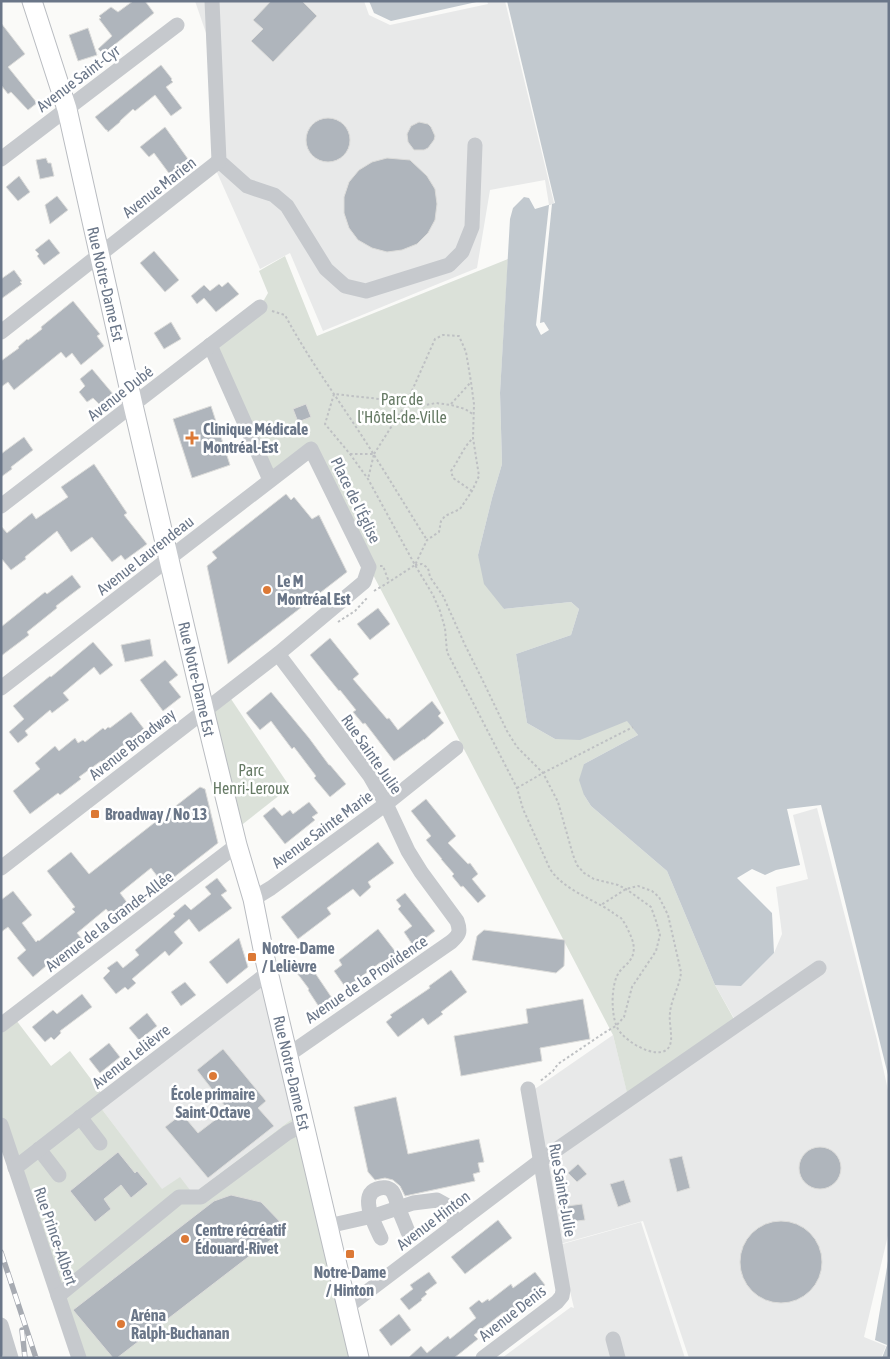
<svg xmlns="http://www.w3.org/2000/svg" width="890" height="1359" font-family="'Asap Condensed',sans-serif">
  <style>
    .built { fill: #e8e9e9 }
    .green { fill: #dbe1d9 }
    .water { fill: #c2c9cf }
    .pier { fill: #fafaf8 }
    .building { fill: #afb5bc; stroke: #dcdcda }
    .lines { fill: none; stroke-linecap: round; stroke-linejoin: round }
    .major-casing { stroke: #b9bcc1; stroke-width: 21 }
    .path { stroke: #bec0c3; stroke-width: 2; stroke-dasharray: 2.5 2.5; stroke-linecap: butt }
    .minor { stroke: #c6c9cd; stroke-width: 15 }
    .major { stroke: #fff; stroke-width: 19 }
    .rail-casing { stroke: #a7abb2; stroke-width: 5.5 }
    .rail { stroke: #fff; stroke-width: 4; stroke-dasharray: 11; stroke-linecap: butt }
    .poi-dot { fill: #dc7936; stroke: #fff; stroke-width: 2 }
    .labels { text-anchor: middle; stroke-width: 5; stroke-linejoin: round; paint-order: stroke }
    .street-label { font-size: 16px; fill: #6a7688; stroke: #fff }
    .park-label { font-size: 16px; fill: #667a65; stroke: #fff }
    .poi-label { font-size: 16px; font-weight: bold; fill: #6a7688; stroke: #fff; text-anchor: start }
  </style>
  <rect width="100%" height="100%" fill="#fafaf8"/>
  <g class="built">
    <path d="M195 1H364L369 15 390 25 488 4 487 1H505L554 203 549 205 545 180 490 190 477 268 323 331 290 253 260 269 215 168 206 33Z"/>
    <path d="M817 808 877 1040 889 1095V1231L864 1337 886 1346 881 1358H689L643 1221 560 1244 532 1091 613 1035 629 1100 739 1027 715 985H741L774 953 782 934 776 887 808 879 793 815Z"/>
    <path d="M268 973 301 1112 193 1194 162 1190 98 1104Z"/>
    <path d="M641 1222 685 1358H502L571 1307 574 1308 559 1245Z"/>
  </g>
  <g class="green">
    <path d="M285 256 317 336 508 259 500 393 502 464 492 498 478 555 504 609 571 602 579 609 571 635 516 654 527 723 555 739H580L627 720 638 735 584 764V795L591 806 667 871 715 985 739 1028 629 1101 613 1035 369 567 312 450 270 480 210 345 260 307 268 293 259 271Z"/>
    <path d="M227 693 290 787 234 831 204 710Z"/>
    <path d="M13 1016 51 1066 70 1051 105 1098 98 1104 162 1189 180 1177 193 1194 301 1112 359 1358H79L1 1125V1025Z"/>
  </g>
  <g class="water">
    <path d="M369 1H481L391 21 374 13Z"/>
    <path d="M507 1H889V1079L821 805 787 809 800 865 776 870 765 875 752 869 737 878 772 913 774 953 741 986 715 985 667 871 591 806 584 795 579 780 584 764 638 735 627 721 580 740 555 739 527 723 516 654 571 635 579 609 571 602 504 609 484 584 478 555 492 498 502 464 500 393 510 219 513 208 524 197 529 198 535 209 555 203Z"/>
    <path d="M889 1255V1358H882L887 1345 875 1340Z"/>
  </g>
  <path class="pier" d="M552 204 540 323 544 322 549 330 541 335 536 325 549 205Z"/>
  <g class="building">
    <path d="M133 1H145L154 13 103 54 98 49 112 36 99 19 101 18 99 16 111 7 118 12Z"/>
    <path d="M271 1H302L317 16 273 62 251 41 263 29 253 20Z"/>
    <path d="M1 23 25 54 8 67 37 103 28 110 11 92 8 94 1 85Z"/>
    <path d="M88 28 97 55 78 61 69 35Z"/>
    <path d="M161 65 172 79 171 80 173 82 166 87 182 108 171 116 155 95 135 111 133 109 120 121V122L108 132 107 130H106L95 117Z"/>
    <circle cx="328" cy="140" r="22"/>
    <path d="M419 122 428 124 431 127 435 136 434 140 428 148 424 150H414L408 142 407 134 411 126Z"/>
    <path d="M165 127 188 159 186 161 188 163 171 176 154 153 149 157 140 147Z"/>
    <path d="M46 158 48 163H51L54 176 40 179 36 160Z"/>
    <path d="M387 158 410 160 427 176 435 189 437 204 435 220 428 233 417 244 402 250 387 252 372 248 358 240 349 228 344 213V197L349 182 359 170 372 162Z"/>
    <path d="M19 176 30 192 18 201 6 187Z"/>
    <path d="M57 196 68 210 50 224 45 205Z"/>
    <path d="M49 239 60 253 44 265 37 256 39 254 35 250Z"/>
    <path d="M154 251 179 280 165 292 140 263Z"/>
    <path d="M14 270 22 281 20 282 22 284 1 299V279Z"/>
    <path d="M228 282 239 294 216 312 204 298 197 304 191 296 204 285 210 291 219 284 222 287Z"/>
    <path d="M73 301 100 334 97 336 104 346 81 365 72 353 66 358 61 352 14 390 8 382 1 387V361L19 348 18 347 27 339 28 340 42 329 41 327Z"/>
    <path d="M171 322 181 339 164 349 154 333Z"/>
    <path d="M92 369 113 394 100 405 93 398 87 402 79 392 85 386 80 379Z"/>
    <path d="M306 404 311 417 298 422 293 409Z"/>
    <path d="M211 406 230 465 192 478 173 419Z"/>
    <path d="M24 437 33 450 11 467 12 469 1 477V454Z"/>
    <path d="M94 464 127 513 124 515 147 544 125 560 121 555 112 562 92 537 71 552 57 531 25 557 26 559 11 570 1 558V526L7 533 32 513 36 519 68 497 61 487Z"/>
    <path d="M286 494 291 500 294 497 312 519 319 515 347 572 228 664 207 566 217 558 212 552Z"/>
    <path d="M72 575 81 587 56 606 57 608 27 632 29 635 1 656V627L45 592 47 594Z"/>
    <path d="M378 608 390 624 370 640 357 624Z"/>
    <path d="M330 638 359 674 353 679 387 719 389 718 398 730 432 701 441 713 438 716 444 723 424 740V739L394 761 365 723 363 724 353 712 356 710 340 690 339 691 310 655Z"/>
    <path d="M150 639 153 656 125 662 121 645Z"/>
    <path d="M93 642 113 665 100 675 94 667 63 693 69 700 52 713 50 710 25 731 28 735 18 743 9 732 24 719 13 706 50 676 51 677Z"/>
    <path d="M165 660 178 675 169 682 181 697 163 711 140 680Z"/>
    <path d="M271 692 309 738 329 765H330L346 784 330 797 314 778 316 776 294 747 292 749 271 721 260 730 246 713Z"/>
    <path d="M131 712 144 729 102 762 101 761 79 777 81 779 60 795 58 793 30 814 13 791 40 769 35 763 55 746 59 751 75 738 78 743 83 740 85 742 103 728 105 730 108 727 110 728Z"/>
    <path d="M200 787 205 789 218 843 164 885 151 868 120 893 132 909 116 921 106 909 77 933 82 939 67 951 66 949 33 977 17 958 26 950 8 927 1 932V900L13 891 32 915 22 923 36 942 38 940 39 941 75 912 72 909 75 907 47 871 71 852 89 874Z"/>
    <path d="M426 799 456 836 448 843 468 864 470 863 478 874 472 879 486 896 478 903 463 886 461 887 452 876 454 874 441 859H442L426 840 431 836 411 811Z"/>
    <path d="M309 802 318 813 312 817 315 820 285 844 263 816 274 807 282 816 290 810 293 814Z"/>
    <path d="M378 842 394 863 368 882 371 887 360 897 353 889 327 908 331 914 298 939 281 917Z"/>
    <path d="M217 878 227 891 221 895 232 908 199 932 189 919 174 932 183 943 169 956 165 951 132 979 136 983 128 990 125 987 116 994 103 978 110 971 107 968 117 961 123 968 139 955 135 950 175 916 173 914 185 904 191 910 211 894 205 887Z"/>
    <path d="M405 893 435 931 414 947 404 932 412 926 398 909 401 906 396 900Z"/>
    <path d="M378 929 398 955 389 962 388 960 382 963 381 962 346 988 334 971 342 965 339 960Z"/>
    <path d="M484 930 565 940 564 966 556 973 472 960 477 936Z"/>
    <path d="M239 938 248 967 227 984 209 962Z"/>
    <path d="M309 964 338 1007 325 1016 308 990 309 989 297 973Z"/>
    <path d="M451 970 467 992 441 1012 443 1014 428 1025 423 1018 398 1037 386 1022 392 1017 390 1015 430 988 429 986Z"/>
    <path d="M185 982 196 995 181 1006 171 992Z"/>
    <path d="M82 994 92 1007 60 1031 61 1033 54 1040 51 1037 45 1042 32 1027 53 1010 57 1014Z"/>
    <path d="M583 999 590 1039 540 1048 542 1061 461 1076 454 1036 528 1023 526 1009Z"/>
    <path d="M147 1013 157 1026 139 1040 129 1028Z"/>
    <path d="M109 1043 120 1057 100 1073 89 1059Z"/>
    <path d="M223 1049 266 1101 258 1108 274 1126 208 1178 165 1127 182 1114 198 1133 228 1110 197 1070Z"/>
    <path d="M396 1097 408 1154 479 1139 484 1162 478 1163 480 1172 473 1174 475 1181 405 1196 400 1186 393 1180 385 1178 375 1180 368 1172 354 1107Z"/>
    <circle cx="820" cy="1168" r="21"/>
    <path d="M118 1152 135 1173 137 1171 148 1184 131 1198 121 1185 104 1199 111 1209 95 1222 70 1191Z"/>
    <path d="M682 1156 690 1188 677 1192 669 1159Z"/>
    <path d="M578 1164 587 1174 577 1182 568 1173Z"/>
    <path d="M624 1180 631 1202 618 1207 610 1184Z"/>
    <path d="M231 1195 261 1202 286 1228 117 1358H113L73 1310 214 1201Z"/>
    <path d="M582 1204 585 1220 569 1222 567 1206Z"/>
    <path d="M498 1220 512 1238 465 1274 451 1257Z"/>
    <circle cx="781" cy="1262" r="41"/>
    <path d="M429 1272 437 1283 425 1292 427 1294 421 1299 422 1300 409 1310 400 1299 413 1289 410 1285Z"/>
    <path d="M535 1272 545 1285 507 1316 504 1312 474 1335 478 1339 454 1358H408L421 1346 427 1353 448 1336 450 1339 476 1318 469 1308 479 1300 482 1303 488 1299 489 1301 511 1284 513 1288Z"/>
    <path d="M399 1314 411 1330 391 1346 379 1330Z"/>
  </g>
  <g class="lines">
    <defs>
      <path id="major" d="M32 1 67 109 133 405 204 710 237 845 253 899 265 959 359 1358"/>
    </defs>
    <use href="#major" class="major-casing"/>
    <g class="path">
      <path d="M272 311 285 315C311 364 345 408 374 455 392 483 409 512 427 540"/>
      <path d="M451 404 471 382"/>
      <path d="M350 454H374L368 479"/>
      <path d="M374 454 407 402 334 394 325 424 350 454 368 479 415 565 433 595 440 611 445 628 447 652 517 788 523 809 550 869C564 890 591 898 612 912 614 914 618 916 621 918 624 922 627 927 629 932 634 942 637 953 628 963 625 966 620 970 618 974 611 986 611 1014 617 1027 624 1044 674 1070 671 1035 671 1028 669 1020 670 1013 671 999 680 986 681 972L668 915 659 897 652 891 638 886 626 889 601 905"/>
      <path d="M472 491 453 478 451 471C459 460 463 448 472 439"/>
      <path d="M415 565 422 564 428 568 430 577 443 596 465 645 482 679 507 731 517 747 543 773 558 802 573 855 577 865 584 873 594 879 618 885 626 889 651 907 656 921 660 935 656 951 632 987 624 1017 616 1026 604 1033 558 1064 553 1071 539 1082"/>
      <path d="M380 566H383L389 582"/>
      <path d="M374 591 389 582 415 565 427 540 439 532 441 521 445 516 460 509 472 491 479 476 473 438 474 404 471 382 466 352 459 336 443 335 435 339 407 402 421 406 436 403 451 405 465 409 474 415"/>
      <path d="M338 622 355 611 367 598"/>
      <path d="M517 788 543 773 633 727"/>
    </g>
    <g class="minor">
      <path d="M212 1 219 161 247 186 274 195 287 206 326 269 345 286 366 291 449 265 462 252 472 227 475 145"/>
      <path d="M1 159 177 25"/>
      <path d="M1 332 219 161"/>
      <path d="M210 345 270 480"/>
      <path d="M1 506 260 307"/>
      <path d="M278 654 370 776 386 804 408 851 421 872 457 921C461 932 459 935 451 942L288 1055"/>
      <path d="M1 688 311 449 369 567 364 582 278 654 1 868"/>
      <path d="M253 899 271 888 386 804 456 748"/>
      <path d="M1 1025 237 845"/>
      <path d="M80 1117 100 1143"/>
      <path d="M1 1125 79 1358"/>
      <path d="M39 1149 59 1175"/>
      <path d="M15 1168 105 1098 268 973"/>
      <path d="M328 1226 377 1215 413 1203 437 1200 446 1205 457 1224"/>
      <path d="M381 1238C376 1227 358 1195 377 1189 382 1187 388 1187 392 1191 396 1196 397 1204 399 1210 402 1217 405 1224 408 1232"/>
      <path d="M58 1296 179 1197H201L287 1133 304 1124"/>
      <path d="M347 1307 540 1161 819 968"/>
      <path d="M1 1325 11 1358"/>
      <path d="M613 1339 618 1358"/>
      <path d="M483 1358 557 1302 562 1296 563 1290 528 1089"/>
    </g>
    <use href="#major" class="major"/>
    <defs>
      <g id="rail">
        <path d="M1 1252 36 1358"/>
        <path d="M22 1330 25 1358"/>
      </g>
    </defs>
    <use href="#rail" class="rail-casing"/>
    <use href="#rail" class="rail"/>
  </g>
  <g class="poi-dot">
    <path d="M189.5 430.5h5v5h5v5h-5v5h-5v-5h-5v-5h5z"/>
    <circle cx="267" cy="590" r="5"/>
    <rect x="90" y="809" width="10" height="10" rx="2.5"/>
    <rect x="247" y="952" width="10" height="10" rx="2.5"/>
    <circle cx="213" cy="1076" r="5"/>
    <circle cx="185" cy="1239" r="5"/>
    <rect x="345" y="1249" width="10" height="10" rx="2.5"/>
    <circle cx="121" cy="1324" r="5"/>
  </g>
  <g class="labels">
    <g class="street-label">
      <text transform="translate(78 78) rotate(-37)" y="6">Avenue Saint-Cyr</text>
      <text transform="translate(159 187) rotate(-38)" y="6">Avenue Marien</text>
      <text transform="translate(106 284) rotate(77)" y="6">Rue Notre-Dame Est</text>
      <text transform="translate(120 393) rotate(-38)" y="6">Avenue Dubé</text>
      <text transform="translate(356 500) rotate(64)" y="6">Place de l'Église</text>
      <text transform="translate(145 555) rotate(-38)" y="6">Avenue Laurendeau</text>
      <text transform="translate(197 679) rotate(77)" y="6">Rue Notre-Dame Est</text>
      <text transform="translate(132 744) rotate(-38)" y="6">Avenue Broadway</text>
      <text transform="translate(372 754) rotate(55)" y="6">Rue Sainte Julie</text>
      <text transform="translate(322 829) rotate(-36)" y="6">Avenue Sainte Marie</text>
      <text transform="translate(109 921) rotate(-37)" y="6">Avenue de la Grande-Allée</text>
      <text transform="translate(366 979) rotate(-34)" y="6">Avenue de la Providence</text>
      <text transform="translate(131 1056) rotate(-38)" y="6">Avenue Lelièvre</text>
      <text transform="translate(292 1073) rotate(77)" y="6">Rue Notre-Dame Est</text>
      <text transform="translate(563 1190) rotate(80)" y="6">Rue Sainte-Julie</text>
      <text transform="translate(433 1220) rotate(-37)" y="6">Avenue Hinton</text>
      <text transform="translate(56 1236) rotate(71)" y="6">Rue Prince-Albert</text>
      <text transform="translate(512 1313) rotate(-38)" y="6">Avenue Denis</text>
    </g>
    <g class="park-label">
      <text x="402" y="405">Parc de<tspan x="402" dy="18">l'Hôtel-de-Ville</tspan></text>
      <text x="251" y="776">Parc<tspan x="251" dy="18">Henri-Leroux</tspan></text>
    </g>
    <g class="poi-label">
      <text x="203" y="435">Clinique Médicale<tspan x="203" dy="18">Montréal-Est</tspan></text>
      <text x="277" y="587">Le M<tspan x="277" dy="18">Montréal Est</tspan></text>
      <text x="105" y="820">Broadway / No 13</text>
      <text x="262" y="954">Notre-Dame<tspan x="262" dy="18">/ Lelièvre</tspan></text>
      <text x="213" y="1100" text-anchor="middle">École primaire<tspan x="213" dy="18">Saint-Octave</tspan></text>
      <text x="195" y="1236">Centre récréatif<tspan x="195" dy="18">Édouard-Rivet</tspan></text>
      <text x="350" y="1278" text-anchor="middle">Notre-Dame<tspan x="350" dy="18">/ Hinton</tspan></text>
      <text x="131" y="1321">Aréna<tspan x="131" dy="18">Ralph-Buchanan</tspan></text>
    </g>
  </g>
  <rect width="890" height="1359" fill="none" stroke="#6a7688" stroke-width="5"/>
</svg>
